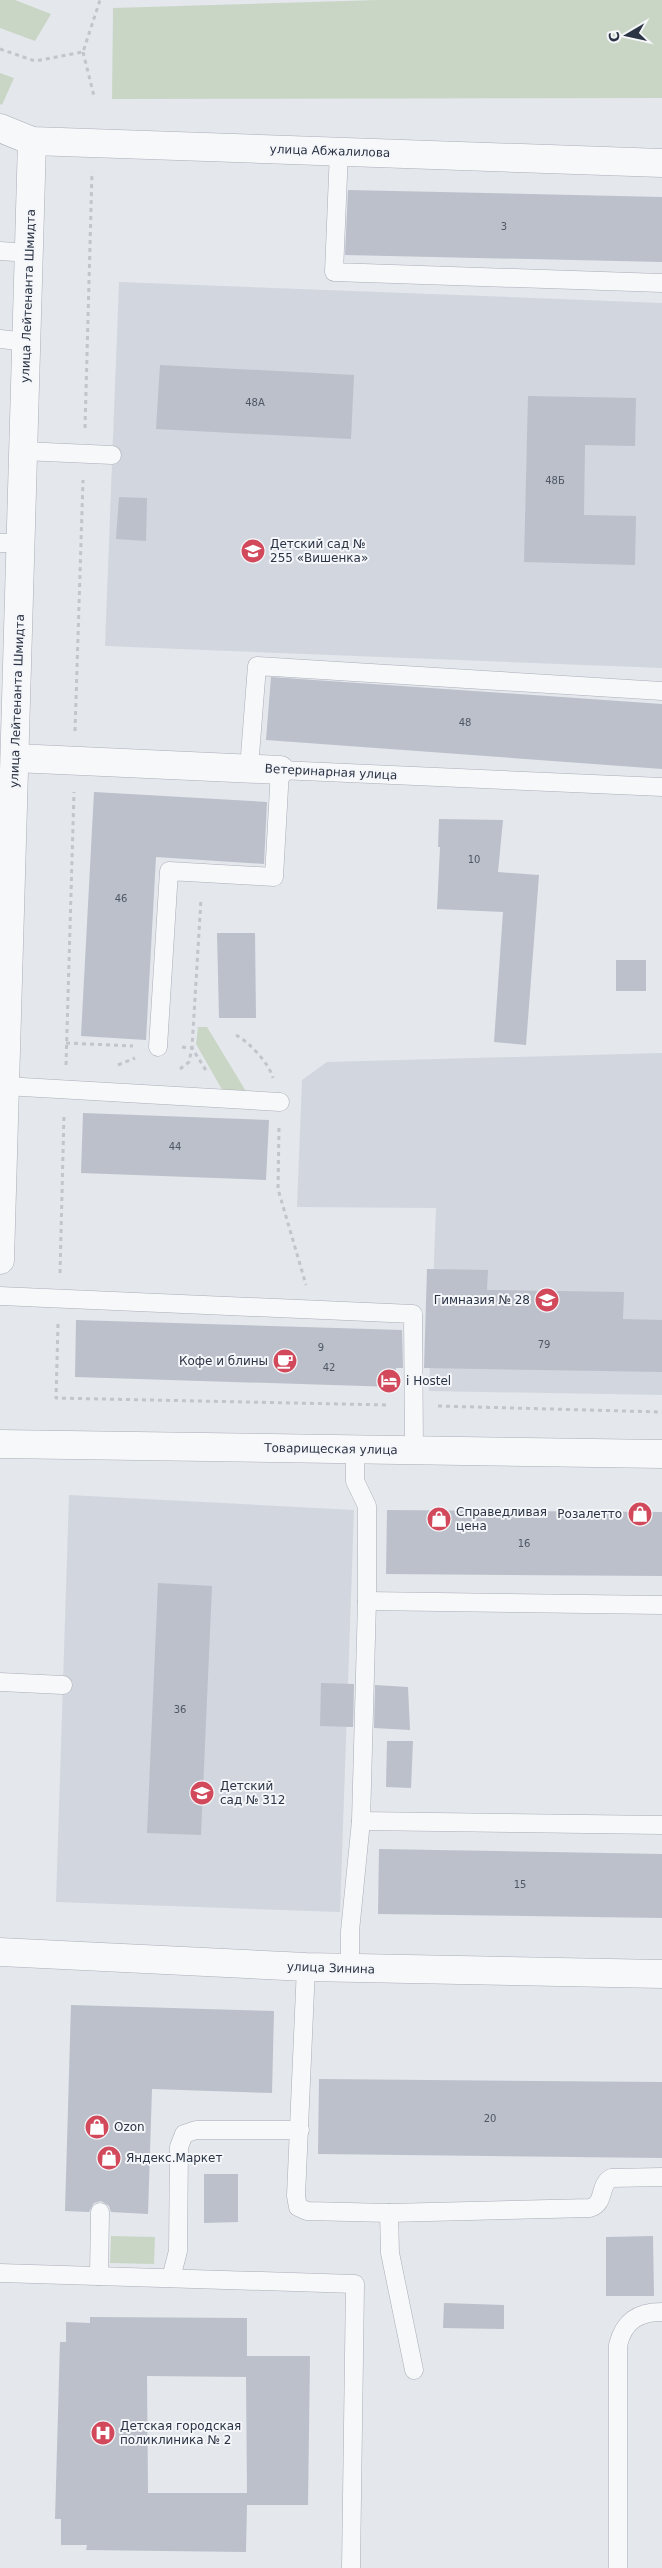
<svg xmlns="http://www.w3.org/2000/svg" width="662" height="2568" font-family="'DejaVu Sans',sans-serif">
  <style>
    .built { fill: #d2d6de }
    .green { fill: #c9d6c5 }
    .building { fill: #bbc0ca; fill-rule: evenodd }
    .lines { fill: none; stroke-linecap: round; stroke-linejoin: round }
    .service-casing { stroke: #a9aeb7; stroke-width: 19 }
    .minor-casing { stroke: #a9aeb7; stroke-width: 29 }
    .tertiary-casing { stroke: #a9aeb7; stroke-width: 29 }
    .path { stroke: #c2c5cb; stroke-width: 3; stroke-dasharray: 4 4; stroke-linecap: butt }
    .service { stroke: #f7f8fa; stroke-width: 18 }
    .minor { stroke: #f7f8fa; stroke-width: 28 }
    .tertiary { stroke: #f7f8fa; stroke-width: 28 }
    .labels { text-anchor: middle; stroke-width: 4; stroke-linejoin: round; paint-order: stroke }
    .number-label { font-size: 10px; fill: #4f5766 }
    .street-label { font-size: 12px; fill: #2b3445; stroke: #f4f6f9 }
    .poi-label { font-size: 12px; fill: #2b3445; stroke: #f4f6f9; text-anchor: start }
  </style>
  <rect width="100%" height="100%" fill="#e4e7ec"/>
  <g class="built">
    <path d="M119 282 662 303V668L105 646Z"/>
    <path d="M662 1053V1395L429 1391 436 1208 297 1207 302 1080 327 1062Z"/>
    <path d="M69 1495 354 1510 340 1912 56 1902Z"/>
  </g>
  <g class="green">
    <path d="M0 0H15L51 14 35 41 0 28Z"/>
    <path d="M378 0H662V98L112 99 113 8Z"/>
    <path d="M0 73 14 78 2 105 0 104Z"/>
    <path d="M198 1027H207L247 1093H224L196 1044Z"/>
    <path d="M111 2236 155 2237 154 2264 110 2263Z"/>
  </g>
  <g class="building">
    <path d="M348 190 662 197V262L345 255Z"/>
    <path d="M160 365 354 375 351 439 156 429Z"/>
    <path d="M528 396 636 398 635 446 585 445 584 515 636 516 635 565 524 562Z"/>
    <path d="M119 497 147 498 146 541 116 539Z"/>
    <path d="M271 677 662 704V769L266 740Z"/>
    <path d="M94 792 267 802 264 864 156 857 146 1040 81 1036Z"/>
    <path d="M439 819 503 820 498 872 539 875 526 1045 494 1042 503 912 437 909 440 847H438Z"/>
    <path d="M217 933H255L256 1018H219Z"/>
    <rect x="616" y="960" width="30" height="31"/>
    <path d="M83 1113 269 1120 266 1180 81 1173Z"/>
    <path d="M427 1269 488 1270 487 1290 624 1292 623 1319 662 1320V1372L424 1368Z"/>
    <path d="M76 1320 402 1330 403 1368H396L395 1387 75 1377Z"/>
    <path d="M387 1510 662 1512V1576L386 1574Z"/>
    <path d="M158 1583 212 1586 201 1835 147 1833Z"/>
    <path d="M321 1683 354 1684 353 1727 320 1726Z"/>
    <path d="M375 1685 408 1687 410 1730 374 1728Z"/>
    <path d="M387 1741H413L411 1788 386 1787Z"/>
    <path d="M379 1849 662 1854V1918L378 1914Z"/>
    <path d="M71 2005 274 2011 272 2093 152 2089 148 2214 111 2212 109 2206 101 2201 94 2203 89 2212 65 2211Z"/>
    <path d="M319 2079 662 2082V2158L318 2154Z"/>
    <path d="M204 2174H238V2222L204 2223Z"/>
    <path d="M653 2236 654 2296H606V2237Z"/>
    <path d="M444 2303 504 2305V2329L443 2328Z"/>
    <path d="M90 2317 247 2318V2356H310L308 2505H247L246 2552 86 2550 87 2545H61V2519H55L60 2342H66V2322L90 2323ZM147 2376 246 2377 247 2493H148Z"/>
  </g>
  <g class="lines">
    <defs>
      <g id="service">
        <path d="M339 151 334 272 662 283"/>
        <path d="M0 251 29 253"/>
        <path d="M0 339 26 342"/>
        <path d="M23 451 112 455"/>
        <path d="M0 543H21"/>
        <path d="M249 768 257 666 662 691"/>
        <path d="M158 1047 169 871 274 877 280 770 662 787"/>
        <path d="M5 1086 280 1102"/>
        <path d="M0 1296 413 1314 414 1450"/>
        <path d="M367 1601 662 1605"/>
        <path d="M0 1682 63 1685"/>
        <path d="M361 1821 662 1825"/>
        <path d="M306 1967 296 2196 298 2207 307 2211 389 2213 590 2208C606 2203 598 2186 611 2178L662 2177"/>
        <path d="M350 1969V1931L361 1821 367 1601V1506L355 1481V1449"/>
        <path d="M389 2213 390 2253 414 2370"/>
        <path d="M0 2273 355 2284 351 2568"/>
        <path d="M99 2276 100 2212"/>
        <path d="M171 2278 178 2251 179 2147 184 2134 196 2130H300"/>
        <path d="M618 2568V2345C624 2321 638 2312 662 2312"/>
      </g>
      <g id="minor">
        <path d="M15 758 280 770"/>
        <path d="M0 1260 32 141"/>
        <path d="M0 1444 662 1454"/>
        <path d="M0 1952 306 1967 662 1974"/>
      </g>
      <path id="tertiary" d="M0 128 32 141 662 163"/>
    </defs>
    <use href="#service" class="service-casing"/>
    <use href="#minor" class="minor-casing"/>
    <use href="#tertiary" class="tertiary-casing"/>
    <g class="path">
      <path d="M0 49 35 61 83 52 100 0"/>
      <path d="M83 52 94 96"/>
      <path d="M85 428 92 172"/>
      <path d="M75 731 83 480"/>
      <path d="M236 1035C249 1042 269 1063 273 1078"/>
      <path d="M66 1043 133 1046"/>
      <path d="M182 1047 192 1048 207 1072"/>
      <path d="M66 1065 74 792"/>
      <path d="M118 1065 135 1058"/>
      <path d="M180 1069 189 1062 192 1048 201 899"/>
      <path d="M279 1128 278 1189 306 1285"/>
      <path d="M60 1273 64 1114"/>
      <path d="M58 1324 56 1398 389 1405"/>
      <path d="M438 1406 662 1412"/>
    </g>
    <use href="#service" class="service"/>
    <use href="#minor" class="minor"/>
    <use href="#tertiary" class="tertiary"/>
  </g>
  <defs>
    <symbol id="school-disc" viewBox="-11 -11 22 22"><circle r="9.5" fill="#d1495b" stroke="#f4f6f9"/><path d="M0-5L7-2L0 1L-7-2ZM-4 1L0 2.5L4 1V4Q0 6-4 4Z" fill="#fff"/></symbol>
    <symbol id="cafe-disc" viewBox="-11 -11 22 22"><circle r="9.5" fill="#d1495b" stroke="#f4f6f9"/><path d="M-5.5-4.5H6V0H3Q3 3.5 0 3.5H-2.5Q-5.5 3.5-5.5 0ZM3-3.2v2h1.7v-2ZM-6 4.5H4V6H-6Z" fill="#fff"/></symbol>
    <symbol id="hotel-disc" viewBox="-11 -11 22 22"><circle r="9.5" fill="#d1495b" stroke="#f4f6f9"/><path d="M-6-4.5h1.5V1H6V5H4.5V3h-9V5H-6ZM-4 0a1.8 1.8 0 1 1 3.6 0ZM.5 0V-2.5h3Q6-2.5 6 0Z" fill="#fff"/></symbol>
    <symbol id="shop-disc" viewBox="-11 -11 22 22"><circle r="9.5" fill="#d1495b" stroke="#f4f6f9"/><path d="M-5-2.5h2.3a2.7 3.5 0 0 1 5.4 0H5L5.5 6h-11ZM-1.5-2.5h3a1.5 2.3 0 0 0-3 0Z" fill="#fff"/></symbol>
    <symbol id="hospital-disc" viewBox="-11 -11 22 22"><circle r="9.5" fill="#d1495b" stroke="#f4f6f9"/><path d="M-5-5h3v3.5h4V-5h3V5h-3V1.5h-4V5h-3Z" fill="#fff"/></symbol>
  </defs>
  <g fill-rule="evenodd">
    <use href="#school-disc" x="239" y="537" width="28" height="28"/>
    <use href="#school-disc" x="533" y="1286" width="28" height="28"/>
    <use href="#cafe-disc" x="271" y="1347" width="28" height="28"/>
    <use href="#hotel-disc" x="375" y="1367" width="28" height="28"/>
    <use href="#shop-disc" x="626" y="1500" width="28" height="28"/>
    <use href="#shop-disc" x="425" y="1505" width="28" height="28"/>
    <use href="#school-disc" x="188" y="1779" width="28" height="28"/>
    <use href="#shop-disc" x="83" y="2113" width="28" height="28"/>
    <use href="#shop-disc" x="95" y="2144" width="28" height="28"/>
    <use href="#hospital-disc" x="89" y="2419" width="28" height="28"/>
  </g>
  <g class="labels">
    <g class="number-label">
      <text x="504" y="230">3</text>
      <text x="255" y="406">48А</text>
      <text x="555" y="484">48Б</text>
      <text x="465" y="726">48</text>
      <text x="474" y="863">10</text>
      <text x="121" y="902">46</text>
      <text x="175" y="1150">44</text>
      <text x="544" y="1348">79</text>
      <text x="321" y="1351">9</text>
      <text x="329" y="1371">42</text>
      <text x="524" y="1547">16</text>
      <text x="180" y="1713">36</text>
      <text x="520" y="1888">15</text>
      <text x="490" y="2122">20</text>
    </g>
    <g class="street-label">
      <text transform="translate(330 151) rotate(2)" y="4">улица Абжалилова</text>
      <text transform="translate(28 296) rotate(-88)" y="4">улица Лейтенанта Шмидта</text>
      <text transform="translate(17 701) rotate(-88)" y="4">улица Лейтенанта Шмидта</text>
      <text transform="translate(331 772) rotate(3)" y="4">Ветеринарная улица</text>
      <text transform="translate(331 1449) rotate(1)" y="4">Товарищеская улица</text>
      <text transform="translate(331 1968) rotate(2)" y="4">улица Зинина</text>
    </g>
    <g class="poi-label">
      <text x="270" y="548">Детский сад №<tspan x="270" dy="14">255 «Вишенка»</tspan></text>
      <text x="530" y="1304" text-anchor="end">Гимназия № 28</text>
      <text x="268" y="1365" text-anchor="end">Кофе и блины</text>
      <text x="406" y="1385">i Hostel</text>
      <text x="456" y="1516">Справедливая<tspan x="456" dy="14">цена</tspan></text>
      <text x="622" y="1518" text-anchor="end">Розалетто</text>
      <text x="220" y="1790">Детский<tspan x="220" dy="14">сад № 312</tspan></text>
      <text x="114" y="2131">Ozon</text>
      <text x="126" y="2162">Яндекс.Маркет</text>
      <text x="120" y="2430">Детская городская<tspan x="120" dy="14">поликлиника № 2</tspan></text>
    </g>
  </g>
  <g transform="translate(627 35) rotate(261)" stroke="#f4f6f9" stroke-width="4" paint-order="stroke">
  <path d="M0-4L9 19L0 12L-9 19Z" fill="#2b3445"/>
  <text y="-8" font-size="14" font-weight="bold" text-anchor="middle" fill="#2b3445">С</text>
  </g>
</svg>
